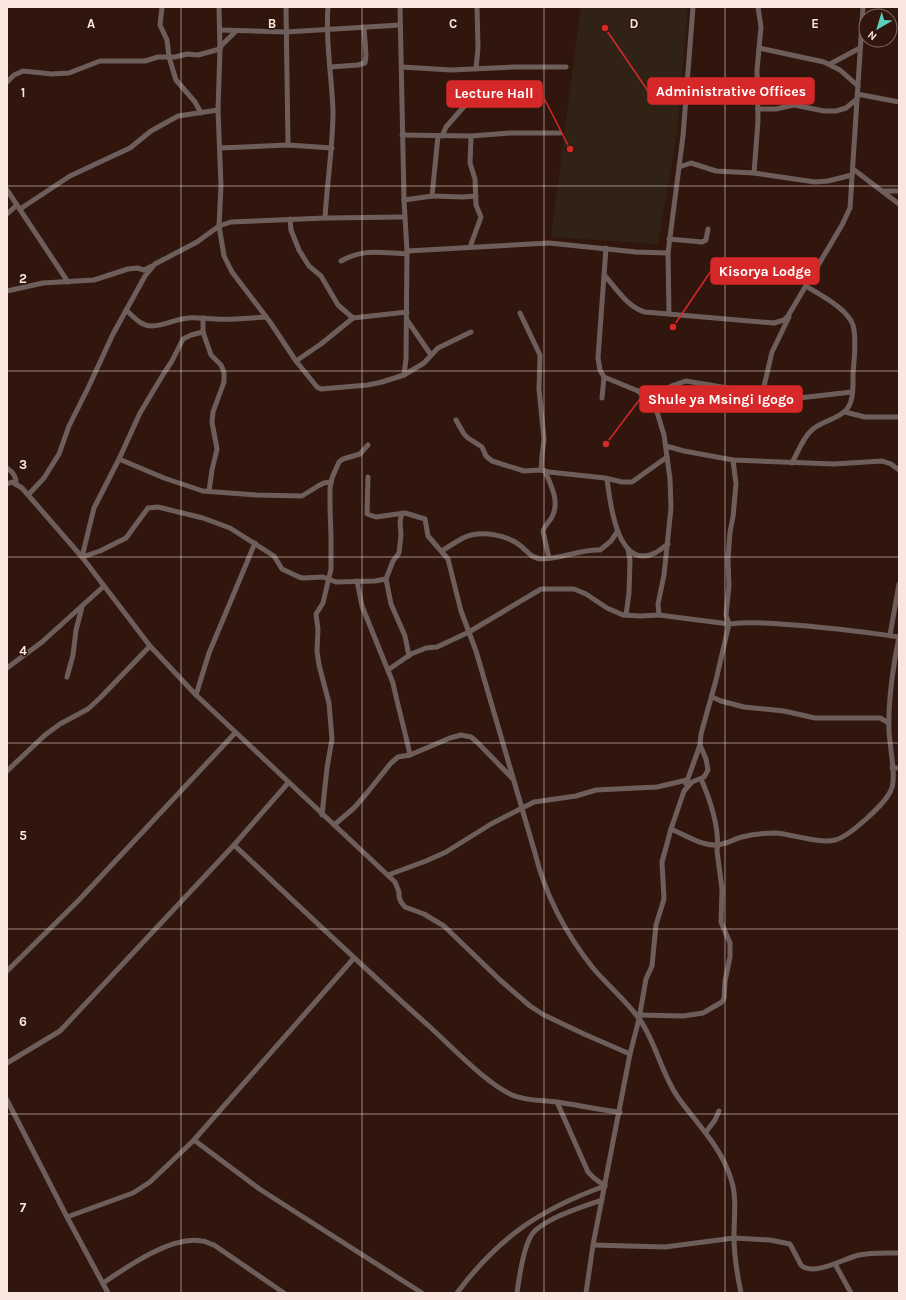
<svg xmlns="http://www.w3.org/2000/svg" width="906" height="1300" font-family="Karla,sans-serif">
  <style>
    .education { fill: #302316 }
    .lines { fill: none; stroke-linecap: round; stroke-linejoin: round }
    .street { stroke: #6e5e5b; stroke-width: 5 }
    .grid { fill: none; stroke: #f9e6df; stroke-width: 1; stroke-opacity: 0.55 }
    .grid-label { font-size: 13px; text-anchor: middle; font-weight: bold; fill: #f9e6df; stroke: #31160d; stroke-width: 3; stroke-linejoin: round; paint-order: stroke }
    .leader { fill: none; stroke: #d62828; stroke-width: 1.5 }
    .callout-dot { fill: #d62828; stroke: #31160d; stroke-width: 1.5 }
    .callout { fill: #d62828; stroke: #d62828; stroke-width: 1.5 }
    .callout-label { font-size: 14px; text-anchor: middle; font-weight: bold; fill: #fff }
  </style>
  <rect width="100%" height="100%" fill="#31160d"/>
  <path class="education" d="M581 7H688L677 133 658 244 551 237Z"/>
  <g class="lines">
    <g class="street">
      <path d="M162 7 160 25 167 40 169 57 176 80 195 102 201 113"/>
      <path d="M219 7 220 49 218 110 221 186 219 226 224 256 232 272 270 322 296 361 317 387 321 389 368 385 382 382 404 375 424 363 438 348 471 332"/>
      <path d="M286 7 288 145"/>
      <path d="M400 7 404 200 407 251 406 359 404 375"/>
      <path d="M220 30 286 32 400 25"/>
      <path d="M220 47 236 31"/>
      <path d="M759 48 824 62 840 70 858 86"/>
      <path d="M830 64 860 48"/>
      <path d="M330 67 358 65 365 63 366 55 364 27"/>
      <path d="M402 67 451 70 514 67H566"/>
      <path d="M476 69 478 48 477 7"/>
      <path d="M7 82 14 75 23 71 52 74 69 73 100 61H145L158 57H175L187 54 198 55 220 49"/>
      <path d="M857 94 899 102"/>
      <path d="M758 109H776L794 105 824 111H836L846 108 857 99"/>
      <path d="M402 135 471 136 511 133H560"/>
      <path d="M442 136 446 127 468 102"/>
      <path d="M220 148 288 145 332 148"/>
      <path d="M679 167 691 163 716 171 754 173 815 182 828 181 852 175"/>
      <path d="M853 169 899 204"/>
      <path d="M754 173 758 121 757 70 761 27 758 7"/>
      <path d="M7 190 68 282"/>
      <path d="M882 191H899"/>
      <path d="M432 196 463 197 476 196"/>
      <path d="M404 200 432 196 438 136"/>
      <path d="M20 209 70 176 130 148 151 131 178 116 218 110"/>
      <path d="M7 214 17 205"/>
      <path d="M325 218C327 182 333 147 333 111 332 77 325 41 328 7"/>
      <path d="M290 219 291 230 299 250 309 266 321 276 338 305 353 318 321 344 296 361"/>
      <path d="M669 239 702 242 706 240 708 229"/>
      <path d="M470 247 481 217 476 205 475 179 470 163 471 136"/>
      <path d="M606 248 598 358 600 370 604 377 638 391 652 404 657 412 664 435 670 479 671 508 664 575 658 604 659 615 729 624 726 615 729 586 728 559 730 532 733 517 736 484 733 460"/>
      <path d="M407 251 549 243 636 252 668 253"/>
      <path d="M341 261C364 248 382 253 407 254"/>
      <path d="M605 276C616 288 628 308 645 312L774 323 784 320 788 316 842 225 850 208 863 7"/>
      <path d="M7 291 43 283 94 280 128 269 137 268 144 270 152 266"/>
      <path d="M126 310C134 317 140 326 152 326 165 326 175 319 188 318 197 317 206 319 216 319 232 320 249 318 266 317"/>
      <path d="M520 313 540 355 539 389 544 439 542 456 541 470"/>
      <path d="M669 314 668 253 683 136 693 7"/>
      <path d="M203 318V332L211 355 221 365 224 372V382L213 412 212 422 217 449 212 470 209 491"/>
      <path d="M353 318 407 312"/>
      <path d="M407 320 431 355"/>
      <path d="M638 391H662L674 385 686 381 788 398H799L852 392"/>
      <path d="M762 395 772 352 789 317"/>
      <path d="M602 398 604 377"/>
      <path d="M657 412 662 395 667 389"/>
      <path d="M845 412 865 417H899"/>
      <path d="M456 420 464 434 468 438 482 447 486 456 492 461 524 471 541 470 549 472 605 478 622 482H632L667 457"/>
      <path d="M666 446 684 451 733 460 834 464 882 461 891 464 899 470"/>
      <path d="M119 459 164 478 203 491 257 495 302 496 318 486 324 483 331 482"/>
      <path d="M792 463C798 452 803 437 813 429 822 421 839 419 847 409 854 400 853 385 853 374 854 359 857 339 853 325 847 308 820 295 806 286"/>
      <path d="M7 468C13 472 17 477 16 484"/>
      <path d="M545 471C551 486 560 501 552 517 549 522 545 525 543 531L549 558"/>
      <path d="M368 477 367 514 376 517 405 513 425 519 428 536 448 559 461 611 476 651 535 853C545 894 566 934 593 968 608 986 627 1001 640 1020 656 1043 661 1072 677 1096 696 1123 721 1146 731 1179 737 1196 734 1218 734 1236 734 1255 737 1274 741 1293"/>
      <path d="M607 479C610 502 617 571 655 553 659 551 664 547 668 544"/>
      <path d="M7 484 12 482 22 488 82 557 150 646 196 695 395 882 399 892V897L401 902 405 907 424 914 444 926 500 980 530 1006 544 1015 584 1034 630 1054"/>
      <path d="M28 495 44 478 59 454 69 426 89 386 113 334 145 276 155 264 197 242 219 226 231 222 325 218 404 217"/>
      <path d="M402 513 400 522 401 535 399 553 393 561 386 579 391 604 405 636 409 656"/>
      <path d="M442 551C449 546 456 542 463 538 480 530 507 534 522 547 529 553 531 558 542 559 562 559 580 549 600 550L611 541 617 532"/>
      <path d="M82 557 100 551 126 538 148 508 158 507 203 518 230 528 274 556 282 569 299 577 303 578 323 577 336 582 375 581 386 579"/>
      <path d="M82 557 94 508 119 459 140 413 164 373 172 361 183 339 191 335 203 332"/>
      <path d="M357 581 362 606 393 683C398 707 405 731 410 755"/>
      <path d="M626 615 629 593 630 560 628 549"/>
      <path d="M890 635 899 584"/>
      <path d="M7 668 42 642 104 586"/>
      <path d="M388 670 411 654 426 648 437 647 469 632 541 589H574L586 594 607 608 623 615 640 616 659 615"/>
      <path d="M67 677 73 655 76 630 82 607"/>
      <path d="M196 695 209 653 255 543"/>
      <path d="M712 697 721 701 744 707 784 711 815 718H880L889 723"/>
      <path d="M892 768H899"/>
      <path d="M7 771 45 735 60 724 88 709 100 698 150 646"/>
      <path d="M686 784 700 745"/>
      <path d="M322 815 327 768 332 739 329 703 319 665 317 651 318 629 316 614 323 603 331 569V537L330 507V488L332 478 339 462 343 459 360 454 368 445"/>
      <path d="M334 825 354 808 367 793 391 763 398 757 410 755 450 738 461 735 471 737 478 743 512 778"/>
      <path d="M671 829C685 835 700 845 716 845 725 845 734 839 742 837 753 834 764 833 775 833 792 834 819 844 835 840 849 837 886 803 891 790 897 778 889 744 889 730 888 699 893 667 899 637"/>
      <path d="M234 845C299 906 364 968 431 1028 453 1048 486 1083 512 1095 526 1101 542 1100 557 1102 578 1105 599 1110 620 1112"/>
      <path d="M388 875 426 861 446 852 491 824 534 802 576 796 596 790 657 787 687 780"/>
      <path d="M7 971 79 900 235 733"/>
      <path d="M640 1015 683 1016 703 1013 722 1002 724 998 725 981 730 957V943L721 922 722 889 717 851C720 829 710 799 701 779"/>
      <path d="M7 1063 60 1031 234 845 288 783"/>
      <path d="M7 1100 67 1217 108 1293"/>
      <path d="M557 1102 588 1172 594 1178 605 1186"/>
      <path d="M706 1132 715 1120 719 1111"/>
      <path d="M194 1140 261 1190 422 1293"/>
      <path d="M67 1217 133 1193 150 1182 194 1140 354 958"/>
      <path d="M593 1245 665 1247 734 1238 770 1240 790 1244 801 1265C813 1277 845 1258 859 1255 873 1252 885 1253 899 1253"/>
      <path d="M835 1264 851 1293"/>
      <path d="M103 1283C127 1267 172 1235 202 1241 206 1241 210 1244 214 1245L284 1293"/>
      <path d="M457 1293C498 1238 540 1209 605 1186"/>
      <path d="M517 1293C519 1278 523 1249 531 1236 540 1220 584 1206 602 1200"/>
      <path d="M586 1293 593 1245 630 1054 639 1019 646 979 652 966 656 925 664 899 662 862 671 829 684 791 692 782 704 777 708 770 706 759 700 745 701 734 716 680 729 624C754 621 782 624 808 626 838 629 869 632 899 637"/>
    </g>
  </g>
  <path class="grid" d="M181 7V1293M362 7V1293M544 7V1293M725 7V1293M7 186H899M7 371H899M7 557H899M7 743H899M7 929H899M7 1114H899"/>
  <g class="grid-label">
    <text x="91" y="28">A</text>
    <text x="272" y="28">B</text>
    <text x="453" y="28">C</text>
    <text x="634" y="28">D</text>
    <text x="815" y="28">E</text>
    <text x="23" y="97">1</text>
    <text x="23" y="283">2</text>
    <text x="23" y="469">3</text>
    <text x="23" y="655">4</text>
    <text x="23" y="840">5</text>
    <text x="23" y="1026">6</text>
    <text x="23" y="1212">7</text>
  </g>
  <path class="leader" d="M605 28L648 91M570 149L542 94M673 327L711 271M606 444L640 399"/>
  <g class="callout-dot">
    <circle cx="605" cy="28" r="4"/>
    <circle cx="570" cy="149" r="4"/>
    <circle cx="673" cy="327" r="4"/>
    <circle cx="606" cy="444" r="4"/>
  </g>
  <g class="callout">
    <rect x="648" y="78" width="166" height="26" rx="4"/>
    <rect x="447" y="81" width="95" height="26" rx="4"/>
    <rect x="711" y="258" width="108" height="26" rx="4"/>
    <rect x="640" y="386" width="162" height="26" rx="4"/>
  </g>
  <g class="callout-label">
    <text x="731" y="96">Administrative Offices</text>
    <text x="494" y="98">Lecture Hall</text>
    <text x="765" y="276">Kisorya Lodge</text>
    <text x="721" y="404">Shule ya Msingi Igogo</text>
  </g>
  <rect width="906" height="1300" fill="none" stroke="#f9e6df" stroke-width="16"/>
  <g transform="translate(878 28) rotate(218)"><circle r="19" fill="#31160d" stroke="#816961"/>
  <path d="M0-3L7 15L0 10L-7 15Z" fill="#5acebc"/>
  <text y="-6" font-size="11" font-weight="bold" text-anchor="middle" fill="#f9e6df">N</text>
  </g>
</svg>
